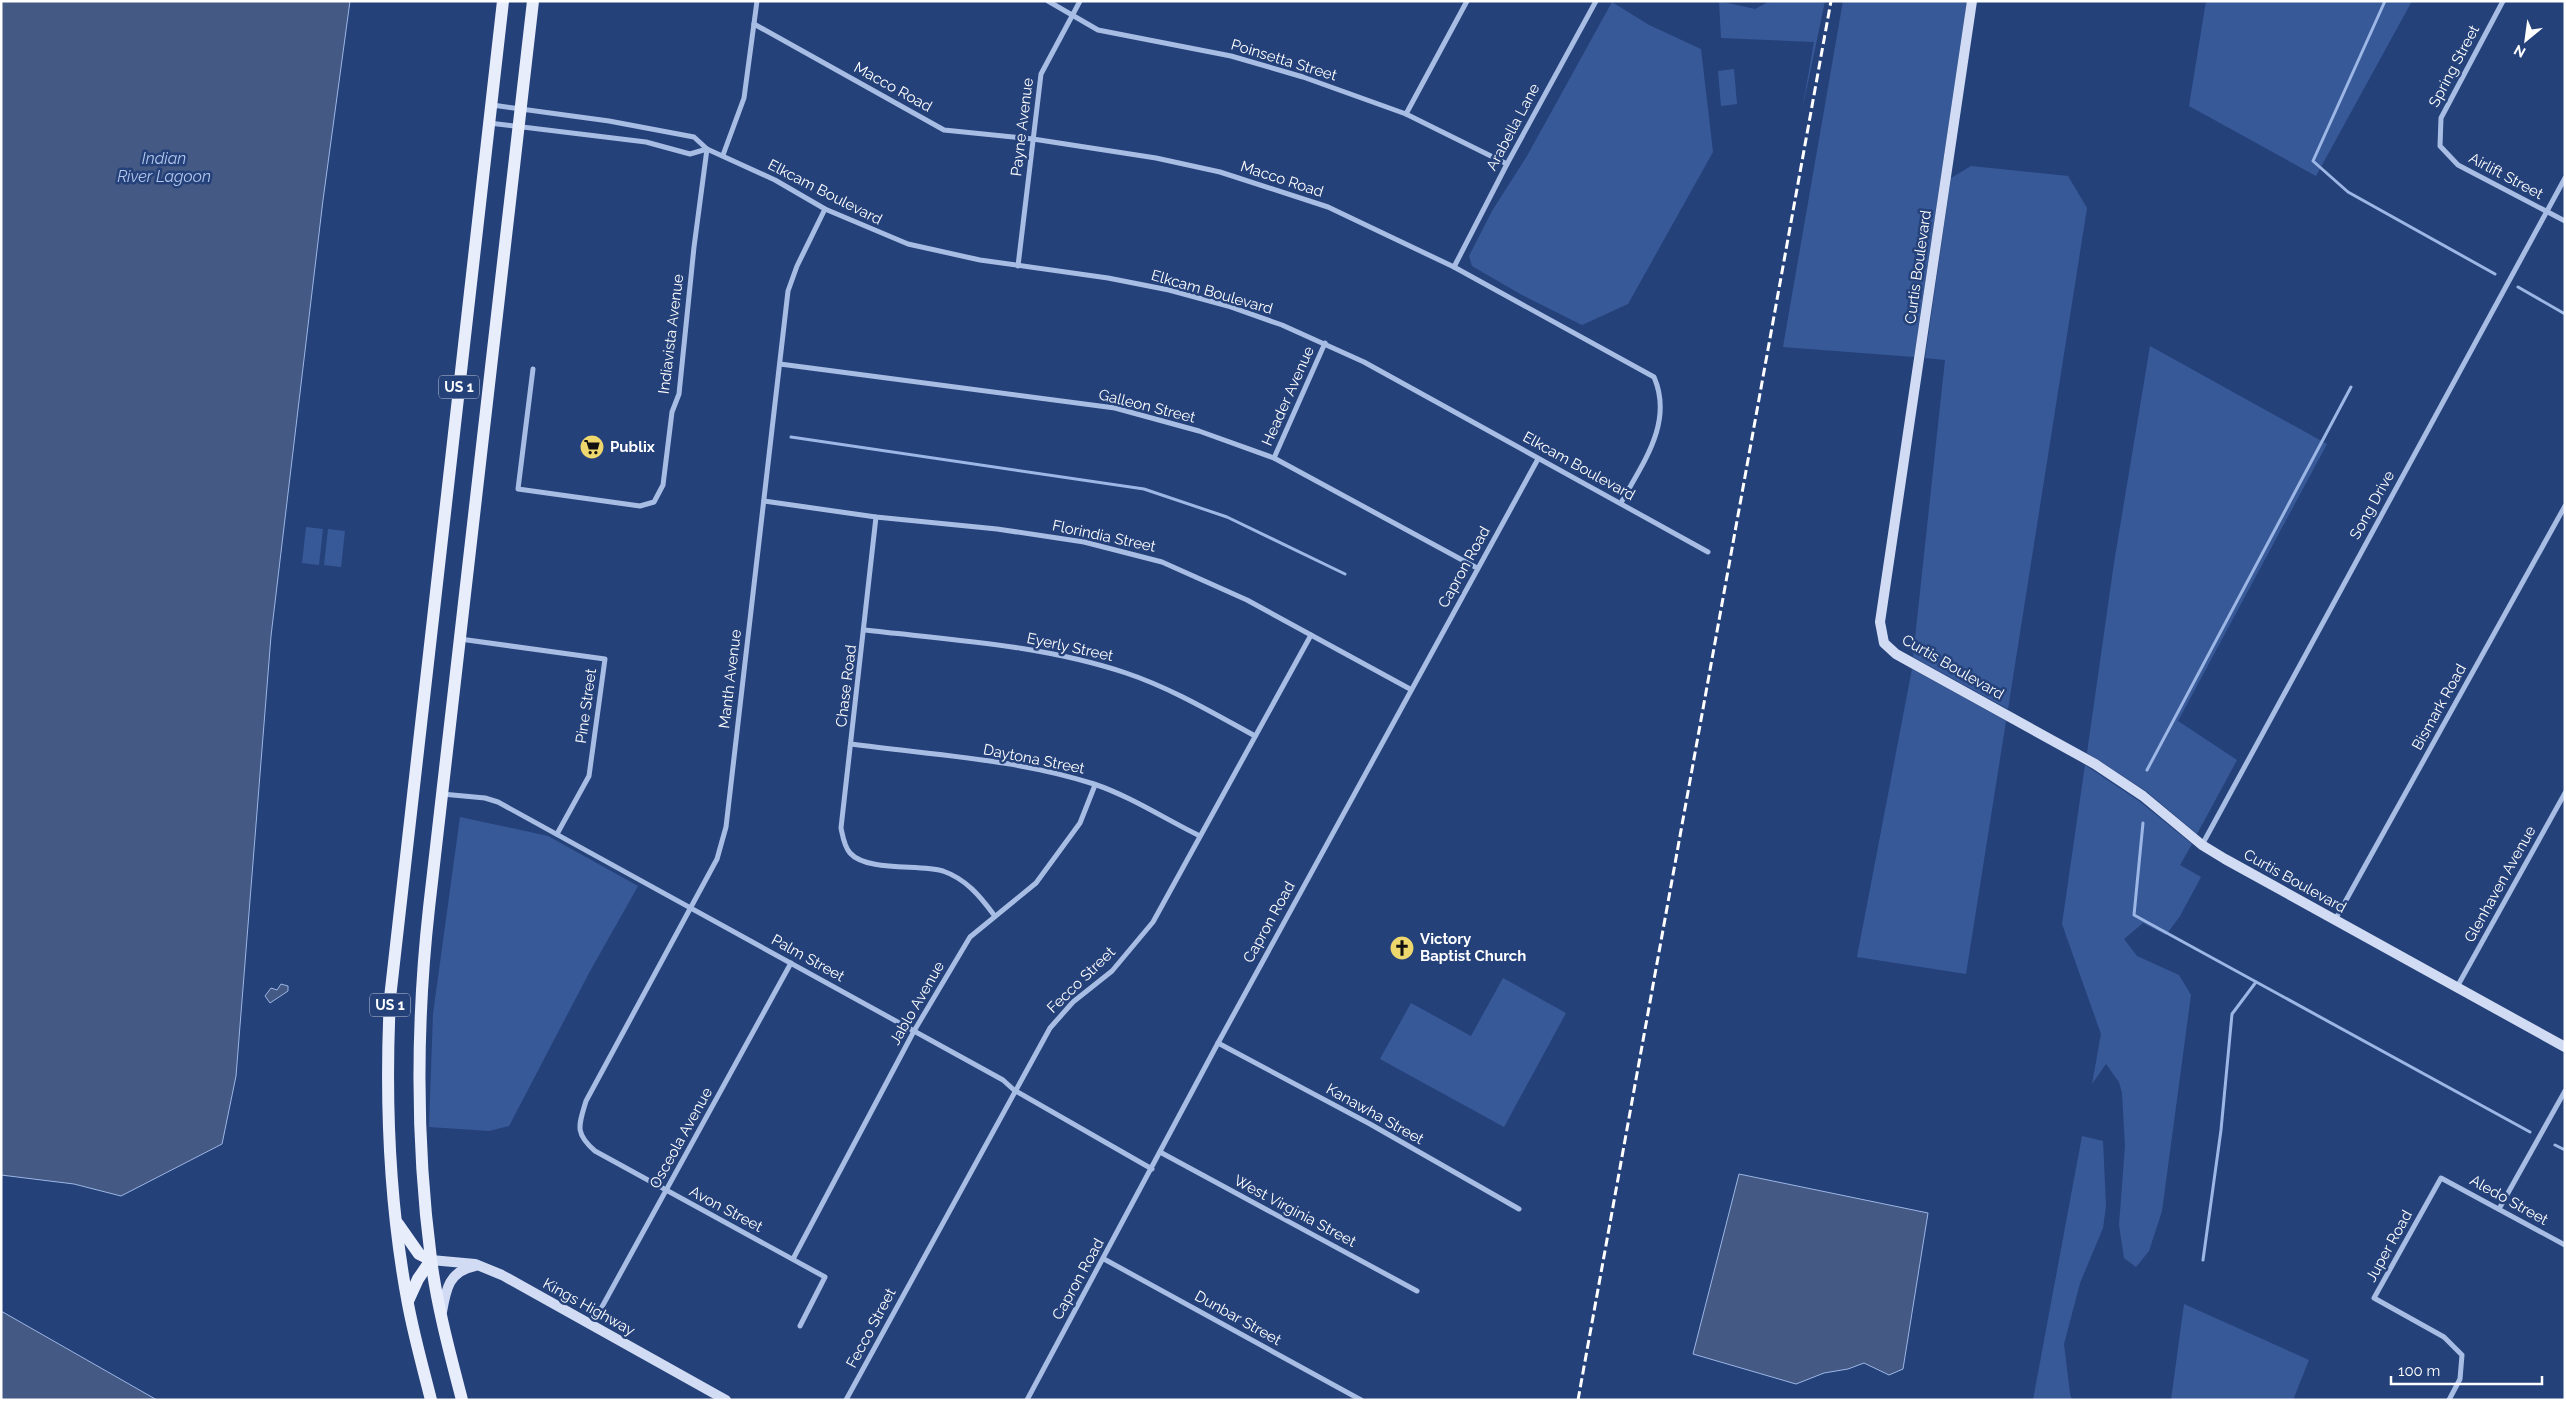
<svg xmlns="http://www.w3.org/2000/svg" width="2566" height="1401" font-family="Raleway,sans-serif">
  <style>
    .green { fill: #385998 }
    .water { fill: #445984; stroke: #9cb6e5 }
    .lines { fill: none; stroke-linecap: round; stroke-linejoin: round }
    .stream { stroke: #9cb6e5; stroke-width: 3 }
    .street { stroke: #a8bde4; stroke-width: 5 }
    .secondary { stroke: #d1dcf4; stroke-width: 10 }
    .primary { stroke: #e8edfc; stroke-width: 12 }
    .rail { stroke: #fff; stroke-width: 3; stroke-dasharray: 9 4; stroke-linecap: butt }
    .labels { text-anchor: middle; stroke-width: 5; stroke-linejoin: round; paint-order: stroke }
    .shield { fill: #25417a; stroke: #bec6d7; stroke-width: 1 }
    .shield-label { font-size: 14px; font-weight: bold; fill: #fff }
    .street-label { font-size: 15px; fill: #fff; stroke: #25417a }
    .poi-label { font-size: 15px; font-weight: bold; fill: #fff; stroke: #25417a; text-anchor: start }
    .water-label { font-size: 16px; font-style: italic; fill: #b3c7ec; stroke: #25417a }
  </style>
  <rect width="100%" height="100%" fill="#25417a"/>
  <g class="green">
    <path d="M1719 1 1755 9 1770 1H1825L1802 111 1814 42 1721 38Z"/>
    <path d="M1843 1H1967L1914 357 1783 347Z"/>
    <path d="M2206 1H2412L2316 176 2189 106Z"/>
    <path d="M1612 2 1649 25 1701 49 1713 152 1628 304 1582 325 1522 295 1472 266 1469 256 1492 211 1527 156Z"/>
    <path d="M1734 69 1737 104 1721 106 1718 71Z"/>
    <path d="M1971 166 2068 176 2087 208 2008 709 1913 657 1945 360 1925 358 1951 178Z"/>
    <path d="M2150 346 2327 444 2178 721 2237 760 2197 834 2146 791 2087 753 2114 563Z"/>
    <path d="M306 527 323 529 319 565 302 563Z"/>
    <path d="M328 529 345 531 341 567 324 565Z"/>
    <path d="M1912 669 2006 721 1966 974 1857 957Z"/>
    <path d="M2085 765 2139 801 2192 844 2180 865 2201 877 2180 916 2166 935 2143 923 2124 939 2137 956 2179 975 2191 995 2162 1211 2149 1251 2136 1267 2124 1258 2119 1225 2125 1146 2122 1093 2119 1082 2106 1064 2092 1084 2101 1034 2062 924Z"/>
    <path d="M460 817 548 836 638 886 589 973 509 1126 489 1131 429 1127 433 1014Z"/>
    <path d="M1503 978 1566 1013 1504 1127 1380 1059 1411 1003 1471 1036Z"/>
    <path d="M2082 1136 2103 1141 2106 1206 2103 1228 2080 1283 2064 1344 2070 1394 2072 1400H2033Z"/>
    <path d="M2184 1304 2309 1360 2293 1400H2171Z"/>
  </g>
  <g class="water">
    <path d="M1 1H350L323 200 271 636 236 1076 222 1144 121 1196 74 1184 1 1175Z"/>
    <path d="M281 984 288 986V991L270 1003 265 996 271 988 277 990Z"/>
    <path d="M1739 1174 1928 1213 1903 1369 1889 1375 1864 1363 1848 1369 1824 1373 1796 1384 1693 1354Z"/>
    <path d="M1 1311 157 1400H1Z"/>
  </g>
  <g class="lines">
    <g class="stream">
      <path d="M2385 1 2313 161 2348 192 2495 274"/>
      <path d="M2518 287 2565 314"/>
      <path d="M791 437 1144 489 1227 517 1345 574"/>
      <path d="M2147 770 2351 387"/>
      <path d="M2143 823 2134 915 2530 1132"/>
      <path d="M2555 1145 2565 1150"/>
      <path d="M2203 1260 2221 1130 2232 1014 2256 982"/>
    </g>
    <g class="street">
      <path d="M1048 1 1098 30 1231 56 1303 77 1406 114 1507 164"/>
      <path d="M2503 1 2441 118 2440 146 2458 165 2565 221"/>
      <path d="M754 24 944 130 1033 139 1156 158 1220 172 1328 207 1454 267 1654 377C1674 423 1642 464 1621 503"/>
      <path d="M492 105 609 121 694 137 707 149 775 180 825 209 908 244 980 260 1108 278 1169 290 1228 306 1282 325 1364 362 1708 552"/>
      <path d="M1406 114 1467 1"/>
      <path d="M489 123 646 142 690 154 707 149"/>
      <path d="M723 155 744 98 757 1"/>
      <path d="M1018 266 1041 74 1080 1"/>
      <path d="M1454 267 1507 164 1596 1"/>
      <path d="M780 364 1115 408 1199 431 1274 458 1477 568"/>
      <path d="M533 369 518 489 640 506 654 502 663 485 672 412 679 394 694 247 707 149"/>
      <path d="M1274 458 1325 343"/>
      <path d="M764 501 876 517 997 529 1084 542 1162 562 1247 600 1410 689"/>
      <path d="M876 517 841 828C843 837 844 846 850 853 867 872 920 864 943 871 966 879 980 896 994 915"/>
      <path d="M865 630C952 640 1042 645 1126 673 1171 688 1213 713 1255 736"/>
      <path d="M460 639 605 659 589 776 557 834"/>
      <path d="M851 744C932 755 1017 759 1094 784 1132 797 1165 819 1200 836"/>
      <path d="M442 794 485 798 498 802 1003 1080 1014 1090 1152 1169"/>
      <path d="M2202 845 2565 178"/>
      <path d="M2335 920 2565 506"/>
      <path d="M2457 987 2565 793"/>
      <path d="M1218 1043 1370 1124 1519 1209"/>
      <path d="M1160 1152 1417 1291"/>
      <path d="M2499 1209 2565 1091"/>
      <path d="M793 1259 914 1031 970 937 1036 883 1080 823 1095 785"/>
      <path d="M1104 1259 1361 1400"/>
      <path d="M592 1325 791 963"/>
      <path d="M800 1326 825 1277 595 1151C574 1133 579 1125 586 1101L717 859 726 827 788 291 797 266 825 209"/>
      <path d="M846 1400 1050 1028 1073 1002 1112 971 1153 922 1311 635"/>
      <path d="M1027 1400 1218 1043 1538 459"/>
      <path d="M2449 1400 2460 1379 2462 1355 2444 1337 2374 1298 2441 1178 2565 1245"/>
    </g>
    <g class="secondary">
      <path d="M1972 1 1880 622 1884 643 1896 654 2095 764 2143 796 2202 845 2225 859 2565 1047"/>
      <path d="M431 1260 475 1264 502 1275 726 1400"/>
      <path d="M442 1312C446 1289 449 1271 475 1266"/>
    </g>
    <g class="primary">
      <path d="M398 1224 419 1254 431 1260"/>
      <path d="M408 1301 418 1279 431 1260"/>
      <path d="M431 1400C423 1368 414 1336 408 1304 389 1203 385 1100 390 998L503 1"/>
      <path d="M462 1400C450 1354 437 1306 431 1259 416 1143 416 1025 429 908L533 1"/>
    </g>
    <path class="rail" d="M1578 1400 1831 1"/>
  </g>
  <defs>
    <symbol id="supermarket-disc" viewBox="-11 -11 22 22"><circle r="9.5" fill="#eed76c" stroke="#25417a"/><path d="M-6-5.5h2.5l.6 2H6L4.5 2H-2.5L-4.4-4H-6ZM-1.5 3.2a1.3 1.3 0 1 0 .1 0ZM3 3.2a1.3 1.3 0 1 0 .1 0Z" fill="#111"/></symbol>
    <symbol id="church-disc" viewBox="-11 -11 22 22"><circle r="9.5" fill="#eed76c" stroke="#25417a"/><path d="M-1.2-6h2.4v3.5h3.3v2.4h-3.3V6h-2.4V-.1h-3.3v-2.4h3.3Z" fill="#111"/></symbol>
  </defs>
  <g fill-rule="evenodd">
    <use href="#supermarket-disc" x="578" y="433" width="28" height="28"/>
    <use href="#church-disc" x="1388" y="934" width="28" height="28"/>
  </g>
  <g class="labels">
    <g class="shield">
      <rect x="439" y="375.5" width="40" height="23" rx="4"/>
      <rect x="370" y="993.5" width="40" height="23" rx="4"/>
    </g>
    <g class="shield-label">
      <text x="459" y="392">US 1</text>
      <text x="390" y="1010">US 1</text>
    </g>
    <g class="street-label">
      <text transform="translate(1284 60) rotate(17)" y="5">Poinsetta Street</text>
      <text transform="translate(2454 66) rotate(-62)" y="5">Spring Street</text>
      <text transform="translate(893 87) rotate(29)" y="5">Macco Road</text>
      <text transform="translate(1022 127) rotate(-83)" y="5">Payne Avenue</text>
      <text transform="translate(1513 127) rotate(-62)" y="5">Arabella Lane</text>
      <text transform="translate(2506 176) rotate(28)" y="5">Airlift Street</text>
      <text transform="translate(1282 179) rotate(18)" y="5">Macco Road</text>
      <text transform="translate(825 192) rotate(27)" y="5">Elkcam Boulevard</text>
      <text transform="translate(1918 267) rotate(-82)" y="5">Curtis Boulevard</text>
      <text transform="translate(1212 292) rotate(16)" y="5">Elkcam Boulevard</text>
      <text transform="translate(671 334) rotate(-83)" y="5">Indiavista Avenue</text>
      <text transform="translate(1288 396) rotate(-66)" y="5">Header Avenue</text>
      <text transform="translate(1147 406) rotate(14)" y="5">Galleon Street</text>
      <text transform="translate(1579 466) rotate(29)" y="5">Elkcam Boulevard</text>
      <text transform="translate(2372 505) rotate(-61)" y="5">Song Drive</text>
      <text transform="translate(1104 536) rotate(12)" y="5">Florindia Street</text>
      <text transform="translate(1464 567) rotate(-61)" y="5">Capron Road</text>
      <text transform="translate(1070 647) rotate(12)" y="5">Eyerly Street</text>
      <text transform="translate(1953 667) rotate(30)" y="5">Curtis Boulevard</text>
      <text transform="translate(730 679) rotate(-83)" y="5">Manth Avenue</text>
      <text transform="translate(846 686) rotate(-83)" y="5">Chase Road</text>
      <text transform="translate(586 706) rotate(-82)" y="5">Pine Street</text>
      <text transform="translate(2439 707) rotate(-61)" y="5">Bismark Road</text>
      <text transform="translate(1034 759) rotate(11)" y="5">Daytona Street</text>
      <text transform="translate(2295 881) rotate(29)" y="5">Curtis Boulevard</text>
      <text transform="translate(2500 884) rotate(-61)" y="5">Glenhaven Avenue</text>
      <text transform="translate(1269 922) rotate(-61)" y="5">Capron Road</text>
      <text transform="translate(808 958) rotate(29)" y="5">Palm Street</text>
      <text transform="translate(1081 980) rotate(-44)" y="5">Fecco Street</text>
      <text transform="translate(917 1003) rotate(-60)" y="5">Jablo Avenue</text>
      <text transform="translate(1375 1114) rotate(29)" y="5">Kanawha Street</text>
      <text transform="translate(681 1138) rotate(-61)" y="5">Osceola Avenue</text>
      <text transform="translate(2509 1200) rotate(29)" y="5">Aledo Street</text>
      <text transform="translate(726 1209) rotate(28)" y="5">Avon Street</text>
      <text transform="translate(1295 1211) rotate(28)" y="5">West Virginia Street</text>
      <text transform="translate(2389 1246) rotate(-61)" y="5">Juper Road</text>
      <text transform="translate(1078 1279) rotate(-61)" y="5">Capron Road</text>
      <text transform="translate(589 1307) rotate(29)" y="5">Kings Highway</text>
      <text transform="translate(1238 1318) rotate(29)" y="5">Dunbar Street</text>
      <text transform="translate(871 1328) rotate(-62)" y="5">Fecco Street</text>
    </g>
    <g class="poi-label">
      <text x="610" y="452">Publix</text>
      <text x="1420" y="944">Victory<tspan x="1420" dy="17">Baptist Church</tspan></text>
    </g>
    <g class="water-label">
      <text x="164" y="164">Indian<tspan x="164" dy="18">River Lagoon</tspan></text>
    </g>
  </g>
  <rect width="2566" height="1401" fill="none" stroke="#ffffff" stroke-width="5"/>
  <g transform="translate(2526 40) rotate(209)" stroke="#25417a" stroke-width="4" paint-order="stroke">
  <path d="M0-4L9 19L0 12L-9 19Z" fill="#ffffff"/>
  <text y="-8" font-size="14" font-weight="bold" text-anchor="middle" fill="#ffffff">N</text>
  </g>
  <path d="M2391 1376v8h151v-8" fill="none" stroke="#ffffff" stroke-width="2.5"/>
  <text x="2398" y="1376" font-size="15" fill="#ffffff" stroke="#25417a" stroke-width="4" paint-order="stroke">100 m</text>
</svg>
